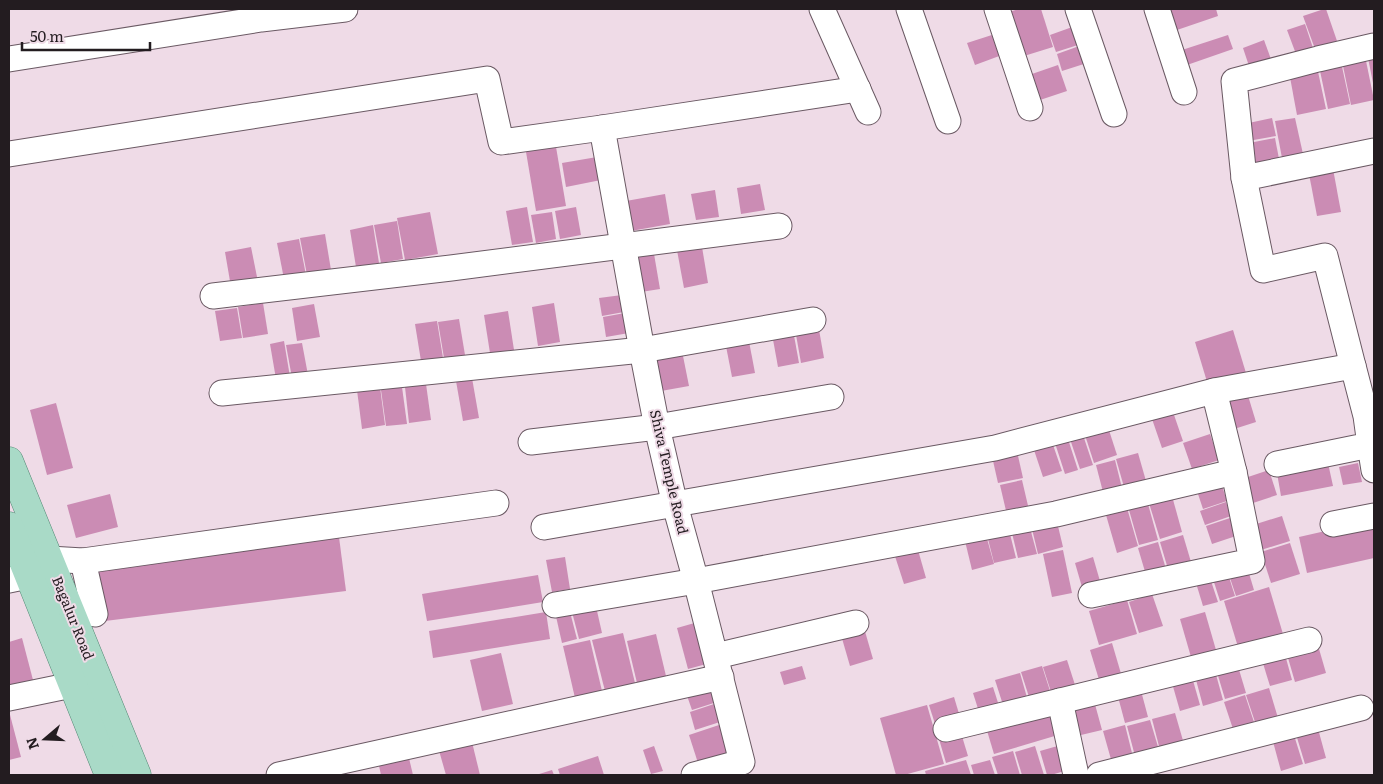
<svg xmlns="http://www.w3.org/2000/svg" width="1383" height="784" font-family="Literata,serif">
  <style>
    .building { fill: #cb8cb4 }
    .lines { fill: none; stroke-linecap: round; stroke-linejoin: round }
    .minor-casing { stroke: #6a5963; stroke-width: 27 }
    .major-casing { stroke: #548774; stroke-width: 29 }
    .minor { stroke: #fff; stroke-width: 25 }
    .major { stroke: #a9dac7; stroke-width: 28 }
    .labels { text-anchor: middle; stroke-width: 4; stroke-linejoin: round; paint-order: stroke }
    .street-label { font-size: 14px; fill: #231c20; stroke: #efdbe7 }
  </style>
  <rect width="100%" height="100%" fill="#efdbe7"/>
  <g class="building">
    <path d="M1019 9H1041L1053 47 1024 56 1009 12Z"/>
    <path d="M1169 9H1216L1218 16 1177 30Z"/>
    <path d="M1324 9H1326L1337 41 1315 49 1303 16Z"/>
    <path d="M1305 24 1313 48 1296 54 1287 30Z"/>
    <path d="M1075 26 1081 44 1056 52 1050 35Z"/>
    <path d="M995 34 1002 55 975 65 967 43Z"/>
    <path d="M1228 35 1233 49 1187 65 1182 50Z"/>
    <path d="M1264 40 1272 62 1250 69 1243 48Z"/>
    <path d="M1082 45 1087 63 1062 71 1057 54Z"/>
    <path d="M1374 51V83H1373L1367 53Z"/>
    <path d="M1365 56 1374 100 1351 105 1342 61Z"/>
    <path d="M1341 62 1350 104 1328 109 1319 66Z"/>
    <path d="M1058 65 1067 91 1037 101 1029 75Z"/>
    <path d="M1317 67 1326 109 1297 115 1289 72Z"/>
    <path d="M1272 118 1276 136 1248 141 1244 124Z"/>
    <path d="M1295 118 1303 154 1282 158 1275 121Z"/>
    <path d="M1275 138 1279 159 1253 164 1249 143Z"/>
    <path d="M555 141 566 206 536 211 525 146Z"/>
    <path d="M597 157 601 180 566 187 562 163Z"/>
    <path d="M1333 169 1341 212 1317 216 1309 174Z"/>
    <path d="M760 184 765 210 741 214 737 188Z"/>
    <path d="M715 190 719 217 696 220 691 194Z"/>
    <path d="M665 194 670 224 631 231 626 201Z"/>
    <path d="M527 207 533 242 512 245 506 211Z"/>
    <path d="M576 207 581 235 560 239 555 211Z"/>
    <path d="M430 212 438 254 405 260 397 218Z"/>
    <path d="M552 212 556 239 536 243 531 215Z"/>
    <path d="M397 221 403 259 381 263 374 225Z"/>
    <path d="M373 225 379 263 356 267 350 230Z"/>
    <path d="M325 234 331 270 307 275 300 238Z"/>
    <path d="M299 239 306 275 284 279 277 243Z"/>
    <path d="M701 241 708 283 684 288 676 245Z"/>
    <path d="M251 247 258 282 231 287 225 252Z"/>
    <path d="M653 248 660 289 641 292 634 252Z"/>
    <path d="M622 295 624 312 602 316 599 298Z"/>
    <path d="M263 303 268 334 243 338 238 307Z"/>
    <path d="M554 303 560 342 538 346 532 307Z"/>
    <path d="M314 304 320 337 297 341 292 308Z"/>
    <path d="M237 308 242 338 220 341 215 311Z"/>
    <path d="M508 311 514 350 490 353 484 315Z"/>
    <path d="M625 313 629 333 606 337 603 317Z"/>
    <path d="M459 319 465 355 444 358 438 322Z"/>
    <path d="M437 321 443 358 421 361 415 324Z"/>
    <path d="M818 324 824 358 801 363 795 329Z"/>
    <path d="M793 330 799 363 778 367 772 334Z"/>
    <path d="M1233 330 1246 373 1208 385 1195 342Z"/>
    <path d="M748 336 755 373 732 377 725 341Z"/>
    <path d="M284 341 290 377 276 379 270 344Z"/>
    <path d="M302 343 308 375 292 378 286 345Z"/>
    <path d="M681 346 689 386 661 391 653 351Z"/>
    <path d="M472 378 479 418 463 421 456 381Z"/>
    <path d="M426 384 431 420 409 423 405 387Z"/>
    <path d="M380 387 385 425 362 429 357 390Z"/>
    <path d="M402 387 407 424 386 426 381 390Z"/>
    <path d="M1246 389 1256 422 1231 430 1220 397Z"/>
    <path d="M56 403 73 468 47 475 30 410Z"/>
    <path d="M1173 412 1183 441 1162 448 1152 419Z"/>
    <path d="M1107 424 1117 455 1094 463 1084 432Z"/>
    <path d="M1082 432 1093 465 1080 469 1069 436Z"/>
    <path d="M1210 434 1219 460 1192 469 1183 443Z"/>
    <path d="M1067 436 1078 470 1065 474 1054 440Z"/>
    <path d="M1052 442 1062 471 1043 477 1033 447Z"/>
    <path d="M1016 447 1023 478 998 483 991 452Z"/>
    <path d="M1138 453 1146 481 1124 487 1116 459Z"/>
    <path d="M1115 460 1122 488 1103 492 1096 465Z"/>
    <path d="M1328 463 1333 486 1281 496 1277 473Z"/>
    <path d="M1358 463 1362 482 1343 485 1339 467Z"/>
    <path d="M1269 470 1277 495 1250 504 1242 479Z"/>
    <path d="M1022 480 1029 510 1007 515 1000 485Z"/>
    <path d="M1220 480 1227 501 1203 509 1196 488Z"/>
    <path d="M110 494 118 527 76 538 67 505Z"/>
    <path d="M1172 496 1182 532 1160 539 1149 503Z"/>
    <path d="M1226 502 1231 516 1205 525 1200 511Z"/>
    <path d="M1148 504 1158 540 1139 545 1129 510Z"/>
    <path d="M1127 508 1138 546 1117 553 1106 515Z"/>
    <path d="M1282 516 1290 541 1261 550 1253 525Z"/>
    <path d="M1230 518 1236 536 1212 544 1206 526Z"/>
    <path d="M1374 520V558L1307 573 1299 537Z"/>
    <path d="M1057 522 1063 547 1038 554 1032 529Z"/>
    <path d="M1030 528 1037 554 1018 558 1012 533Z"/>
    <path d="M1009 530 1016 558 994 563 987 535Z"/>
    <path d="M986 535 994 564 972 570 965 541Z"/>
    <path d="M1183 535 1191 562 1168 569 1160 542Z"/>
    <path d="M339 537 346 591 97 622 90 568Z"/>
    <path d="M1158 542 1166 569 1146 575 1138 548Z"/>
    <path d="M916 543 926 578 904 584 893 550Z"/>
    <path d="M1290 543 1300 574 1271 583 1261 552Z"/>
    <path d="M1063 550 1072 593 1052 597 1043 554Z"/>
    <path d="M565 557 570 589 552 592 546 560Z"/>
    <path d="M1093 557 1102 588 1084 594 1075 563Z"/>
    <path d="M1248 570 1254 590 1236 596 1229 575Z"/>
    <path d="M1228 574 1235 596 1220 601 1213 579Z"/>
    <path d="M538 575 543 602 427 621 422 594Z"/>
    <path d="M1210 578 1218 602 1203 606 1196 583Z"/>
    <path d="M1269 587 1283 634 1238 647 1224 601Z"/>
    <path d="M1152 594 1163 626 1139 633 1129 602Z"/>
    <path d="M1127 600 1137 634 1099 645 1089 611Z"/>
    <path d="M595 602 602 633 579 639 571 608Z"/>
    <path d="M569 608 577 639 562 643 555 612Z"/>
    <path d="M546 612 550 639 433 658 429 631Z"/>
    <path d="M1205 612 1216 650 1191 657 1180 619Z"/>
    <path d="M698 622 710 663 688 669 677 628Z"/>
    <path d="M864 628 873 659 850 666 841 635Z"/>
    <path d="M623 633 635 683 605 691 592 640Z"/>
    <path d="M656 634 666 676 637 683 627 641Z"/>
    <path d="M22 638 33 680 9 687V642Z"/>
    <path d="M590 640 602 691 575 698 563 646Z"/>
    <path d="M1317 642 1326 673 1295 682 1286 651Z"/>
    <path d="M1112 643 1122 677 1100 683 1090 650Z"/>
    <path d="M1284 651 1292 680 1270 686 1261 657Z"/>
    <path d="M501 653 513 704 482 711 470 660Z"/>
    <path d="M1067 660 1076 688 1052 695 1043 667Z"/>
    <path d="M1237 663 1246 693 1225 699 1216 669Z"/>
    <path d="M802 666 806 679 784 685 780 672Z"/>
    <path d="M1042 666 1051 694 1030 700 1021 672Z"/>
    <path d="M1215 671 1223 700 1203 706 1195 676Z"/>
    <path d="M1020 673 1028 701 1004 708 995 680Z"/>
    <path d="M1192 677 1200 705 1180 711 1172 683Z"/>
    <path d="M711 682 717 702 692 710 685 690Z"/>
    <path d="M993 687 1000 709 980 715 973 693Z"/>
    <path d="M1140 687 1148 717 1125 723 1117 693Z"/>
    <path d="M1269 688 1278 718 1256 725 1246 695Z"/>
    <path d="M1245 695 1255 725 1234 732 1224 702Z"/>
    <path d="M954 697 960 717 935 724 929 705Z"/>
    <path d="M1093 697 1102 730 1081 735 1072 703Z"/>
    <path d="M717 703 723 721 695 730 690 712Z"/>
    <path d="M927 705 944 764 904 775H896L880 718Z"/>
    <path d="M1050 705 1058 735 994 754 985 724Z"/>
    <path d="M9 711 21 757 9 760Z"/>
    <path d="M1175 713 1184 744 1160 750 1152 719Z"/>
    <path d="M1150 720 1159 750 1135 756 1127 726Z"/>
    <path d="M722 724 731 752 698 763 689 735Z"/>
    <path d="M1125 725 1133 757 1112 763 1103 731Z"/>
    <path d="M1317 725 1326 758 1305 764 1295 731Z"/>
    <path d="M1293 732 1303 764 1281 771 1272 738Z"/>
    <path d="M961 733 968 756 946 763 939 739Z"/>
    <path d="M471 738 480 775H446L438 747Z"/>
    <path d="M1061 745 1068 770 1051 775H1047L1040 751Z"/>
    <path d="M654 746 663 771 651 774 643 750Z"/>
    <path d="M1035 746 1044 775H1022L1015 752Z"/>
    <path d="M1013 751 1020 775H998L992 757Z"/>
    <path d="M408 754 413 775H381L378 761Z"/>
    <path d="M598 756 604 775H560L558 769Z"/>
    <path d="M966 760 971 775H926L925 771Z"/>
    <path d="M990 760 995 775H974L971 765Z"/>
    <path d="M552 770 554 775H536Z"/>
  </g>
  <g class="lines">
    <defs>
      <g id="minor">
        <path d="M822 9 868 112"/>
        <path d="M909 9 948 121"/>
        <path d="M997 9 1030 108"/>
        <path d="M1078 9 1114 114"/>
        <path d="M1157 9 1184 92"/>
        <path d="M9 59 261 19 345 9"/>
        <path d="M602 128 642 350 657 427 675 505 696 581 742 762 694 775"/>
        <path d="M9 154 487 79 501 142 602 128 858 89"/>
        <path d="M1244 178 1234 81 1318 59 1374 46"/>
        <path d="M213 296 451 268 779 226"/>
        <path d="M1353 366 1325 256 1263 270 1244 178 1374 151"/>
        <path d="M1214 391 1353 366 1366 416 1370 445 1277 464"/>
        <path d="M222 393 642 350 813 320"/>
        <path d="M531 442 657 427 831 397"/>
        <path d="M1370 445 1374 470"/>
        <path d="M1333 524 1374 516"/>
        <path d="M544 527 995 448 1214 391 1234 472 1056 514 696 581 555 605"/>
        <path d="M49 559 83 561 496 503"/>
        <path d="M83 561 95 614"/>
        <path d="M9 580 28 576"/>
        <path d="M1091 595 1252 561 1234 472"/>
        <path d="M716 656 856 623"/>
        <path d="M9 698 72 685"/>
        <path d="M1060 701 1076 775"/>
        <path d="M946 729 1309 640"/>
        <path d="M279 775 721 677"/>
        <path d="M1099 775 1361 708"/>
      </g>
      <g id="major">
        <path d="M9 461 137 775"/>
        <path d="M9 526 109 775"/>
      </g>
    </defs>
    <use href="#minor" class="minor-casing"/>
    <use href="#major" class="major-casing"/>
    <use href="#minor" class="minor"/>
    <use href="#major" class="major"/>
  </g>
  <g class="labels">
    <g class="street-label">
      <text transform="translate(669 472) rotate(77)" y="5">Shiva Temple Road</text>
      <text transform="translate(73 618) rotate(68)" y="5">Bagalur Road</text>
    </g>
  </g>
  <rect width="1383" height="784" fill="none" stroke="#231c20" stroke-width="20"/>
  <g transform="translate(45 739) rotate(251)" stroke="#efdbe7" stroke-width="4" paint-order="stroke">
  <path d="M0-4L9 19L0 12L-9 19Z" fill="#231c20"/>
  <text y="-8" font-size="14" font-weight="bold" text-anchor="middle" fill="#231c20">N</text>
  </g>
  <path d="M22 42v8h128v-8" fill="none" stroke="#231c20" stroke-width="2.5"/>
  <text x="30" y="42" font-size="15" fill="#231c20" stroke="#efdbe7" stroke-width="4" paint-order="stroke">50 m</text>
</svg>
